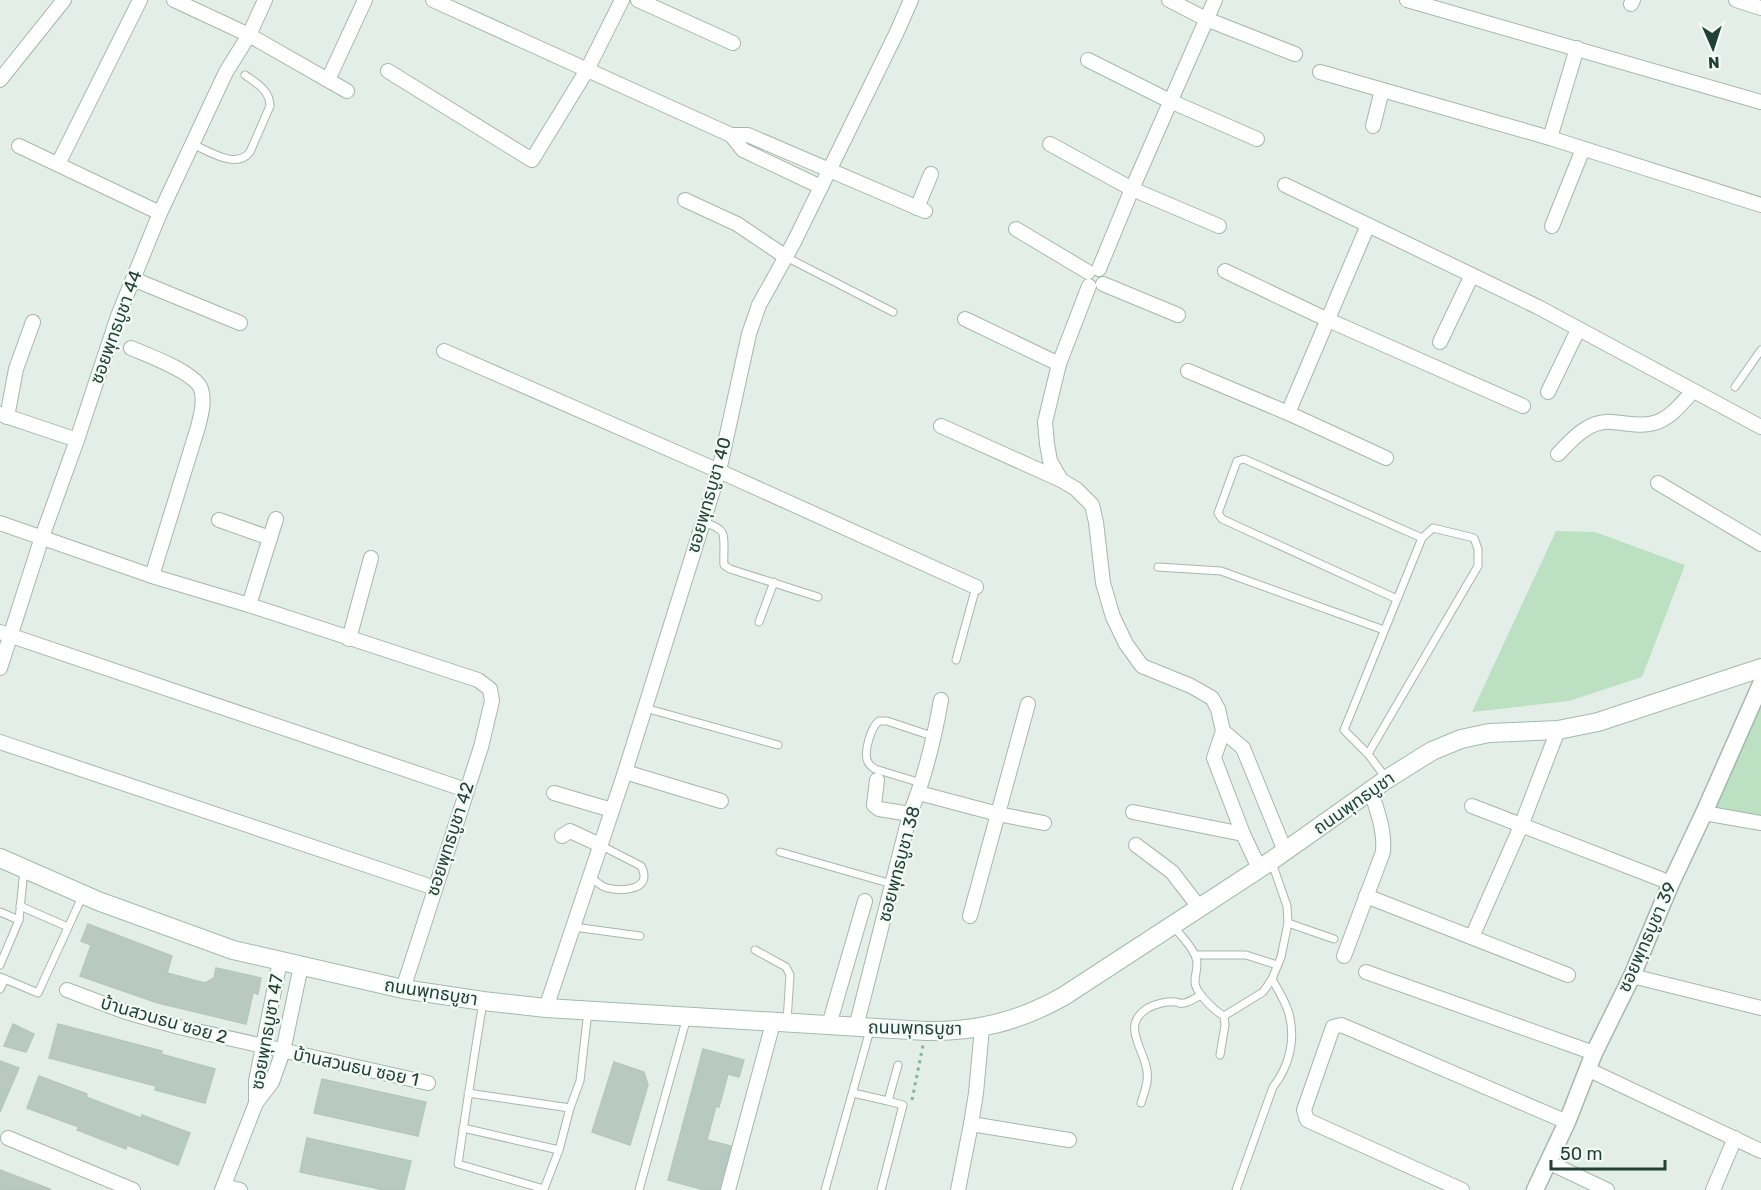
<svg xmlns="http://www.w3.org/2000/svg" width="1761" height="1190" font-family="Rubik,'Noto Sans Thai',sans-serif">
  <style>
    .green { fill: #bbe0c2 }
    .building { fill: #b8c9c1; stroke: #b5c8bf; stroke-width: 1.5 }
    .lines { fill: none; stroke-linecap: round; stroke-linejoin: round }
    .service-casing { stroke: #a5b7af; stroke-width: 9 }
    .minor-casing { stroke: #a5b7af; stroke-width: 16 }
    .tertiary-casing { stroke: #a5b7af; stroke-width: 19 }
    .secondary-casing { stroke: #a1bbaf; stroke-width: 20 }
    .path { stroke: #82b4a0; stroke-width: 3; stroke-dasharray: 3 4.5; stroke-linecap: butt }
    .service { stroke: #fff; stroke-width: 7 }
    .minor { stroke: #fff; stroke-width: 14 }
    .tertiary { stroke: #fff; stroke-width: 16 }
    .secondary { stroke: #fff; stroke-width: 18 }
    .labels { text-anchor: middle; stroke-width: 4.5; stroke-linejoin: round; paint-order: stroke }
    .street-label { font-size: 18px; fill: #214136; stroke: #f4faf7 }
  </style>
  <rect width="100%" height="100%" fill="#e3eee8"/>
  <g class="green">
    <path d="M1556 531 1595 532 1685 565 1642 677 1569 701 1472 712Z"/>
    <path d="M1761 706V816L1711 808Z"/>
  </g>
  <g class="building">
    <path d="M88 924 172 956 167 973 205 983 214 978 216 968 261 978 258 994 253 993 246 1024 158 1003 80 976 91 945 81 941Z"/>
    <path d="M13 1024 34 1034 26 1052 4 1046Z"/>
    <path d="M58 1024 162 1051 161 1054 215 1069 205 1103 155 1090 156 1086 49 1058Z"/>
    <path d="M703 1049 744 1060 739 1077 728 1074 719 1107 716 1106 707 1140 731 1146 719 1190H704L668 1180Z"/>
    <path d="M0 1061 19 1068 0 1112Z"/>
    <path d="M614 1062 644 1072 648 1085 630 1145 592 1132Z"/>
    <path d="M39 1076 87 1094 86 1097 141 1118 142 1115 190 1133 178 1165 127 1145 126 1149 77 1130 79 1127 27 1108Z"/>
    <path d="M322 1079 426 1102 418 1136 314 1113Z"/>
    <path d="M307 1138 411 1161 404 1190H384L300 1172Z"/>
    <path d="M0 1170 50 1189 49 1190H0Z"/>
  </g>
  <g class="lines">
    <defs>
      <g id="service">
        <path d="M192 144C209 151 236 170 250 152L270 106C270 90 256 83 245 75"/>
        <path d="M786 257 893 312"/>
        <path d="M1735 387 1761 350"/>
        <path d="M703 521C708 524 717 526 721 531 726 535 723 557 724 565L730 569 818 597"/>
        <path d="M1158 567 1221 571 1384 630"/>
        <path d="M1397 599 1222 519 1218 513 1237 461 1244 459 1422 538"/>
        <path d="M759 622 774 582"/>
        <path d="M956 660 976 587"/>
        <path d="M645 708 778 745"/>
        <path d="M1368 754 1478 566V549L1474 538 1433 528 1422 538 1344 730 1368 754 1386 778"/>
        <path d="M921 783 875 769C872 767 869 765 868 762 863 753 871 727 879 721H887L935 737"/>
        <path d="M780 852 892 884"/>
        <path d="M590 877C596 881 600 886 607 888 622 892 654 890 641 866L600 845"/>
        <path d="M20 906 68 927"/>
        <path d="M0 912 19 920 0 965"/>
        <path d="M19 920 24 869"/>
        <path d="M1288 923 1334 939"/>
        <path d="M574 927 640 936"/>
        <path d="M1174 927C1181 936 1193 947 1196 958 1199 967 1195 972 1195 981 1194 992 1215 1011 1224 1016L1225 1025 1220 1055"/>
        <path d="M755 950 786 967 790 975 787 1021"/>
        <path d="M1196 955H1246L1277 965"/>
        <path d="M0 977 38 993 82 897"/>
        <path d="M0 989 5 979"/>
        <path d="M1224 1016 1263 992 1272 979 1281 957 1288 923 1287 906 1272 863"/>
        <path d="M468 1093 570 1108 559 1150 544 1189 458 1164C466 1110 474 1056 483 1002"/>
        <path d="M853 1093 888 1101"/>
        <path d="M1141 1103C1144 1093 1149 1082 1147 1071 1144 1048 1120 1025 1148 1008 1155 1004 1167 1001 1175 1002 1183 1003 1176 1004 1184 1003 1190 1002 1195 998 1201 995"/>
        <path d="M570 1108 580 1081 588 1011"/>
        <path d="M463 1128 559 1150"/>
        <path d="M639 1190 687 1017"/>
        <path d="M825 1190 870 1030"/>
        <path d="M881 1190 903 1105 888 1101 898 1065"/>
        <path d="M1236 1190 1273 1087C1289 1067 1296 1040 1289 1014 1286 1002 1278 990 1272 979"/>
      </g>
      <g id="minor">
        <path d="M174 0 249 35 347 91"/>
        <path d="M433 0 731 135"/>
        <path d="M638 0 733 43"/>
        <path d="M1169 0 1206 19 1295 54"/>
        <path d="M1407 0 1761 102"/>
        <path d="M1736 0 1761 8"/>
        <path d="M1631 4 1633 0"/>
        <path d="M1088 60 1170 101 1257 139"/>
        <path d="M388 71 532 160 587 70 622 0"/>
        <path d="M1320 72 1550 138 1761 205"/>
        <path d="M0 80 64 0"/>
        <path d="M328 80 365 0"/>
        <path d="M1373 126 1382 90"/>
        <path d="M1550 138 1577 48"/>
        <path d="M1050 144 1132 189 1219 226"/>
        <path d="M19 146 160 213"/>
        <path d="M58 164 140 0"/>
        <path d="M1285 185 1538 307 1761 427"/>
        <path d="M821 187 743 150 731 135H748L925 211"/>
        <path d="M685 200 737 224 786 257"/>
        <path d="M917 208 931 174"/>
        <path d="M1552 226 1583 149"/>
        <path d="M1016 229 1088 272"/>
        <path d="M1099 269 1132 189 1215 0"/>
        <path d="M1225 271 1326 319 1523 406"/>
        <path d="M133 279 240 323"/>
        <path d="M1103 284 1178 315"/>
        <path d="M1089 286 1059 364 1045 422 1047 444 1050 461 1061 480 1076 489 1092 505 1096 522 1103 583 1113 617 1126 644 1142 666 1191 686 1212 698 1218 709 1223 731 1214 758 1243 834 1259 868"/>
        <path d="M965 319 1059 364"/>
        <path d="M1440 342 1472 275"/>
        <path d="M131 348C147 355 195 372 201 389 205 401 201 415 198 427L152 576"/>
        <path d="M444 351 719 471 976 587"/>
        <path d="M1188 371 1288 413 1386 458"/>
        <path d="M1548 392 1578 330"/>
        <path d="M1288 413 1368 225"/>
        <path d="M0 414 77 440"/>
        <path d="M7 417 16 369 33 322"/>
        <path d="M941 426 1061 480"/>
        <path d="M1558 454C1573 438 1589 420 1612 422 1626 423 1640 427 1654 423 1670 419 1682 403 1693 391"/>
        <path d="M1658 483 1761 544"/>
        <path d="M219 520 270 538"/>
        <path d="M0 523 152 576 249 605 478 680 490 689 492 701 481 747 403 989"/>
        <path d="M249 605 276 519"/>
        <path d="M0 632 466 790"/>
        <path d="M349 639 371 558"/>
        <path d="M0 668 42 537 77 440 118 316 160 213 226 72 249 35 265 0"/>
        <path d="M1223 731 1243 748 1285 851"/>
        <path d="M0 742 435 888"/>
        <path d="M625 772 721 801"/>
        <path d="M877 780 874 805 879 809 910 814"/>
        <path d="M554 793 612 810"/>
        <path d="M919 793 998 814 1044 823"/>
        <path d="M1472 806 1671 883"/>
        <path d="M1133 812 1243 834"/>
        <path d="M1704 813 1761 823"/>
        <path d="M562 836 570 831 600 845"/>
        <path d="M1136 845 1172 872 1199 907"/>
        <path d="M1366 896 1568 975"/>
        <path d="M970 916 1028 704"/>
        <path d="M1472 937 1521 826 1558 730"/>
        <path d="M1344 956 1383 852C1385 830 1377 811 1371 791"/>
        <path d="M1366 972 1594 1053"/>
        <path d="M1632 976 1761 1008"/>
        <path d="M67 990 126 1012 179 1027 428 1083"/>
        <path d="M546 1008 625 772 719 471 749 334 759 305 794 242 896 34 911 0"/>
        <path d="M829 1025 865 901"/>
        <path d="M856 1027 910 814C925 777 934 740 941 700"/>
        <path d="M982 1028 976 1093 971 1124 1069 1140"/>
        <path d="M1587 1069 1761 1151"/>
        <path d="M256 1103V1081L280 961"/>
        <path d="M8 1138 133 1190"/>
        <path d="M1548 1162 1607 1190"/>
        <path d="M224 1186 240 1190"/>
        <path d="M222 1190 256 1103 272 1082 283 1051 301 966"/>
        <path d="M728 1190 773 1023"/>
        <path d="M958 1190 971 1124"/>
        <path d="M1462 1190 1307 1120 1304 1110 1333 1027 1341 1025 1353 1030 1567 1122"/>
        <path d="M1713 1190 1735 1138"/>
      </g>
      <path id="tertiary" d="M1535 1190 1567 1122 1594 1053 1632 976 1671 883 1704 813 1761 684"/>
      <path id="secondary" d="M0 858 98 901 233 950 403 989 483 1001 546 1008 926 1031C977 1032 1020 1021 1064 996L1271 861 1387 779 1432 751 1461 739 1489 733 1558 730 1598 722 1761 668"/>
    </defs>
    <use href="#service" class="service-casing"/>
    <use href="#minor" class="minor-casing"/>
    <use href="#tertiary" class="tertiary-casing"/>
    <use href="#secondary" class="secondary-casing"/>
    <path class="path" d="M912 1100 923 1045"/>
    <use href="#service" class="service"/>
    <use href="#minor" class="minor"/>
    <use href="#tertiary" class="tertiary"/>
    <use href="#secondary" class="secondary"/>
  </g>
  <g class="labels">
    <g class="street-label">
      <text transform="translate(116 327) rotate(-70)" y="6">ซอยพุทธบูชา 44</text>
      <text transform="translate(709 495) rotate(-74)" y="6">ซอยพุทธบูชา 40</text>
      <text transform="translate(1354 803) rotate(-35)" y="6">ถนนพุทธบูชา</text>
      <text transform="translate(450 839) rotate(-72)" y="6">ซอยพุทธบูชา 42</text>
      <text transform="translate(899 864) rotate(-75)" y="6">ซอยพุทธบูชา 38</text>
      <text transform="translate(1647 937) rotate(-66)" y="6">ซอยพุทธบูชา 39</text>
      <text transform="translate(431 992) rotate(9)" y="6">ถนนพุทธบูชา</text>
      <text transform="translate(164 1020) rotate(16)" y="6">บ้านสวนธน ซอย 2</text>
      <text transform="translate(915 1028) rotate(1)" y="6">ถนนพุทธบูชา</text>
      <text transform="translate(267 1032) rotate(-80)" y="6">ซอยพุทธบูชา 47</text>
      <text transform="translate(356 1067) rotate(12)" y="6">บ้านสวนธน ซอย 1</text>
    </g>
  </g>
  <g transform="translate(1713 48) rotate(177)" stroke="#f4faf7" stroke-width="4.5" paint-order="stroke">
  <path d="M0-4.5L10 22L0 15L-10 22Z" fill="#214136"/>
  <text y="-9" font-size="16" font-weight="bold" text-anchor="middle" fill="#214136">N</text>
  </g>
  <path d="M1551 1160v9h114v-9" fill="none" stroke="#214136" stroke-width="3"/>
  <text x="1560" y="1160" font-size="18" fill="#214136" stroke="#f4faf7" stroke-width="4.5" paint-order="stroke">50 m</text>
</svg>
